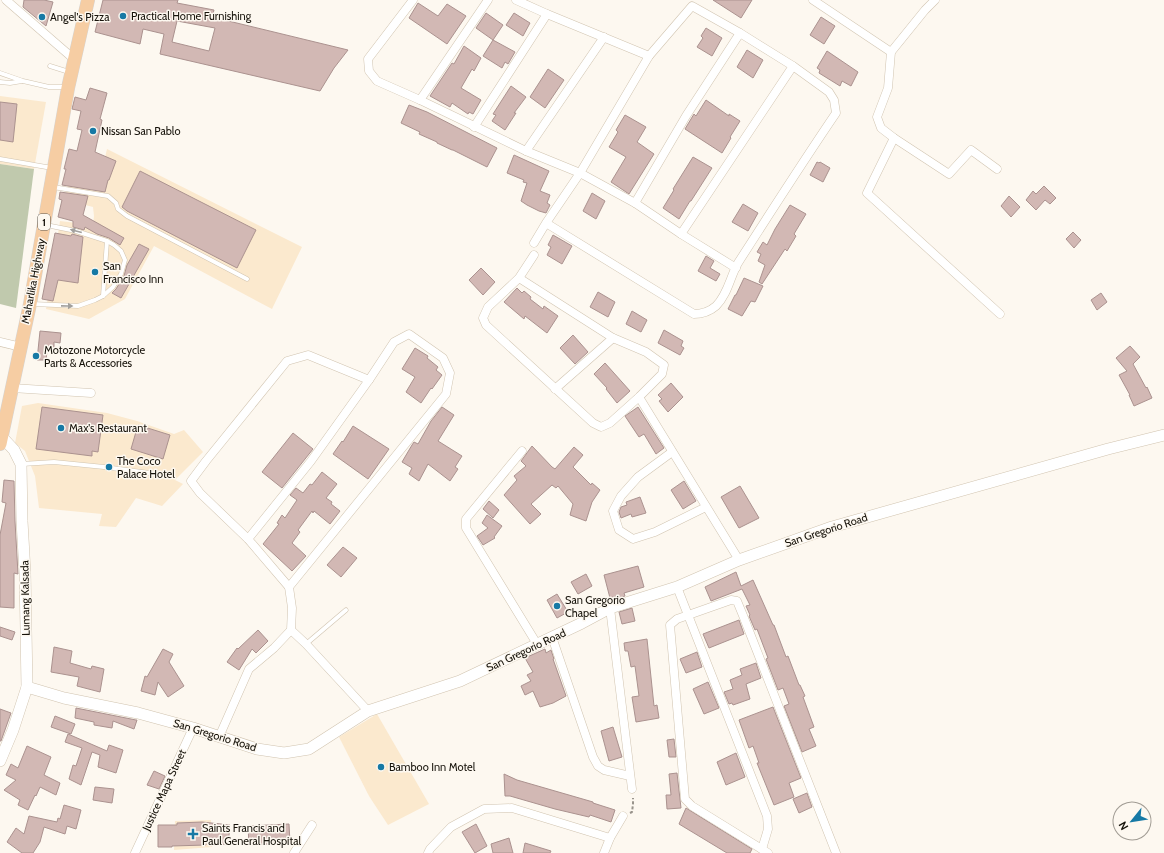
<svg xmlns="http://www.w3.org/2000/svg" width="1164" height="853" viewBox="0 0 1164 853" font-family="Cabin,sans-serif">
<rect width="100%" height="100%" fill="#fdf8f0"/>
<g fill="#fbe9ce">
<path d="M0,96L46,102L34,169L0,164Z"/>
<path d="M107,149L302,247L272,309L154,246L125,299L89,319L46,309L60,221L93,225L94,216L93,207L65,200L70,171L100,177Z"/>
<path d="M38,403L107,413L137,421L174,434L184,430L203,452L175,480L183,484L162,506L136,498L116,527L99,526L102,514L39,508L35,476L25,451L15,443L22,406Z"/>
<path d="M377,714L429,804L388,825L369,796L339,737Z"/>
<path d="M211,820L212,847L174,850L175,821Z"/>
</g>
<path fill="#c0c9ad" d="M0,164L34,169L16,308L0,304Z"/>
<g fill="#d2b8b4" stroke="#ab928f" fill-rule="evenodd">
<path d="M24,0H44L53,2L46,26L23,7Z"/>
<path d="M103,0H178L177,3L214,10L212,17L348,50L334,68L320,91L160,54L164,34L143,29L140,44L95,32ZM177,21L215,28L209,51L172,42Z"/>
<path d="M713,0H752L741,18Z"/>
<path d="M418,3L438,16L447,4L466,16L447,44L409,18Z"/>
<path d="M486,13L503,25L493,40L476,28Z"/>
<path d="M514,13L530,23L523,36L506,25Z"/>
<path d="M821,17L835,26L824,44L810,35Z"/>
<path d="M706,28L722,38L712,56L697,47L703,38L701,36Z"/>
<path d="M493,40L515,52L508,64L505,62L502,68L483,56Z"/>
<path d="M464,46L481,58L474,71L472,69L461,88L481,100L473,114L469,112L468,114L452,103L450,107L430,96L452,63L454,64Z"/>
<path d="M747,50L763,60L753,78L737,67Z"/>
<path d="M827,51L858,72L851,86L842,81L840,86L819,73L820,70L817,68Z"/>
<path d="M548,69L564,80L545,108L530,97Z"/>
<path d="M511,86L526,97L514,113H516L505,130L492,121L496,115L493,114Z"/>
<path d="M90,88L107,93L100,119L102,120L95,152L116,161L109,180H108L105,192L62,185L66,169H64L69,149L77,151L82,130L77,129L81,111L72,109L75,97L86,100Z"/>
<path d="M706,100L729,116V114L740,121L730,137L731,138L722,153L685,129L694,114L696,116Z"/>
<path d="M0,102L17,104L13,142L0,140Z"/>
<path d="M409,105L427,112L497,148L487,167L453,150H452L437,143V142L419,134L420,132L401,123Z"/>
<path d="M625,115L646,127L637,142L654,154L629,194L611,182L626,157L609,147L618,132L616,130Z"/>
<path d="M514,155L549,171L540,191L550,195L547,203L550,205L546,213L539,211L527,205L521,201L527,183L523,182L524,180L507,173Z"/>
<path d="M693,157L712,168L691,201H690L679,219L663,208L674,190L673,189Z"/>
<path d="M817,162L819,163L820,162L830,168L823,182L810,175Z"/>
<path d="M140,171L256,230L237,268L127,211L122,207Z"/>
<path d="M1044,186L1056,198L1050,204L1045,200L1036,210L1026,200L1033,191L1036,194Z"/>
<path d="M60,192L88,196L83,215L124,238L120,245L109,238L97,234L85,227L84,230L73,227V221L58,217L62,200L59,199Z"/>
<path d="M592,193L605,201L596,219L583,211Z"/>
<path d="M1009,196L1020,207L1011,217L1001,206Z"/>
<path d="M743,204L758,213L748,231L732,222Z"/>
<path d="M790,205L806,214L794,234L796,236L787,251L785,249L762,284L759,282L765,265L758,261L761,254L757,252L763,242L767,245L775,229Z"/>
<path d="M1073,232L1081,240L1074,248L1066,239Z"/>
<path d="M55,233L71,236L72,234L83,237L78,283L58,280L53,301L42,299Z"/>
<path d="M553,235L572,246L562,264L547,255L551,247L548,245Z"/>
<path d="M139,244L149,249L121,298L112,293L116,289L124,276L127,265Z"/>
<path d="M706,256L714,261L710,268L720,274L716,281L698,271Z"/>
<path d="M481,268L495,282L483,295L469,280Z"/>
<path d="M744,278L763,286L755,302L751,301L742,316L728,309L735,295H736Z"/>
<path d="M517,288L522,293L524,291L531,297L530,299L543,309L544,306L558,316L547,333L525,316L524,319L504,302Z"/>
<path d="M598,292L615,302L608,317L590,307Z"/>
<path d="M1101,293L1107,302L1097,310L1091,300Z"/>
<path d="M632,311L647,320L641,332L626,324Z"/>
<path d="M664,330L683,341L681,346L684,348L680,355L658,343Z"/>
<path d="M40,331L61,333L60,343L54,342V352L47,351L46,360H37Z"/>
<path d="M573,335L588,352L575,364L560,348Z"/>
<path d="M1130,346L1140,357L1133,364L1146,388L1147,387L1152,398L1134,406L1129,395H1130L1119,375L1127,371L1116,358Z"/>
<path d="M415,348L428,356L427,358L438,367L436,370L442,375L432,389L431,388L421,403L406,392L415,377L402,369Z"/>
<path d="M605,363L630,391L617,403L606,389L607,388L594,374Z"/>
<path d="M671,383L683,397L668,412L659,401L662,399L658,395Z"/>
<path d="M42,407L103,415L98,452L92,451V456L36,449Z"/>
<path d="M442,407L454,415L438,441L462,456L455,467L458,469L450,481L428,464L419,481L409,474L412,468L402,462L412,445L414,442L418,444L431,421Z"/>
<path d="M638,407L664,448L656,454L644,434L639,437L625,416Z"/>
<path d="M138,425L170,435L163,459L131,449Z"/>
<path d="M353,426L389,449L368,479L333,454L342,441L343,442Z"/>
<path d="M293,433L313,449L282,488L262,472Z"/>
<path d="M532,446L552,467L555,469L574,447L583,455L573,467L591,485L592,483L600,490L592,502L586,521L570,515L573,504L558,486L556,488L552,485L531,504L541,514L530,524L504,495L517,480L514,476L526,466L521,461Z"/>
<path d="M322,472L337,484L326,498L332,502L331,504L340,511L330,524L314,511L313,513L312,511L298,530L300,532L292,543L306,556L292,571L263,544L279,524L277,523L282,515L285,518L297,500L290,495L296,488L303,493L310,484L312,485Z"/>
<path d="M4,480L14,481L15,521L18,574L14,573V608L0,607V535L6,503L2,502Z"/>
<path d="M684,481L696,501L683,509L671,490Z"/>
<path d="M740,486L759,518L739,528L721,497Z"/>
<path d="M640,497L646,513L632,517L631,514L621,518L619,512L621,507L627,505L626,502Z"/>
<path d="M489,501L499,510L493,518L483,509Z"/>
<path d="M487,515L502,526L494,537L495,538L483,545L477,536L488,528L482,523Z"/>
<path d="M343,547L357,558L341,577L327,565Z"/>
<path d="M638,566L644,587L624,593L625,596L616,599V596L610,598L604,575Z"/>
<path d="M736,572L741,586L753,580L773,625H774L786,657L788,656L799,685H800L805,696L803,697L814,727L809,729L816,746L802,752L784,706L789,704L783,688L778,690L766,659L768,658L757,629L755,630L749,616L750,615L746,606L750,605L742,589L711,601L705,587Z"/>
<path d="M586,574L592,586L578,594L571,582Z"/>
<path d="M557,594L568,612L557,618L547,600Z"/>
<path d="M632,608L635,621L622,624L619,612Z"/>
<path d="M739,620L744,634L709,648L703,634Z"/>
<path d="M0,627L15,632L12,640L0,636Z"/>
<path d="M258,630L268,641L256,653L252,649L239,670L227,662L237,648L238,649Z"/>
<path d="M647,639L654,706L657,705L659,718L636,722L632,697L639,696L635,666L631,667L628,651H625L624,643Z"/>
<path d="M54,647L72,651L70,663L91,669L92,666L104,669L100,692L77,686L79,677L51,672Z"/>
<path d="M163,649L173,654L169,662L184,686L168,697L158,682L155,695L141,691L145,676L147,677Z"/>
<path d="M545,649L546,653L551,650L554,659H553L566,696L553,703L540,707L533,691L525,695L521,686L531,681L527,675L533,672L525,658Z"/>
<path d="M697,652L702,667L686,673L680,659Z"/>
<path d="M756,663L761,678L746,684L750,699L733,705L732,703L729,704L724,692L733,689L730,680L742,675L740,669Z"/>
<path d="M708,682L719,708L704,714L693,689Z"/>
<path d="M773,707L801,778L789,783L794,797L774,805L757,763H759L753,746L749,748L739,720Z"/>
<path d="M76,708L136,720H137L134,729L113,721L112,728L94,725V722L75,718Z"/>
<path d="M0,709L11,713L1,741H0Z"/>
<path d="M55,716L75,724L71,734L51,727Z"/>
<path d="M613,727L622,757L609,761L601,731Z"/>
<path d="M68,734L107,751L109,745L123,750L116,773L98,767L100,755L92,752L81,785L69,779L73,765L76,766L82,748L65,742Z"/>
<path d="M674,739L676,757H669L667,740Z"/>
<path d="M27,746L51,757L44,775L60,783L56,795L40,787L36,796L35,795L28,810L18,805L20,800L4,790L16,780L6,775L11,764L18,768Z"/>
<path d="M736,753L745,777L726,785L717,762Z"/>
<path d="M154,771L165,776L159,789L147,785Z"/>
<path d="M677,773L681,808L667,809L666,795H671L669,774Z"/>
<path d="M504,774L517,780L593,802V803L615,810L611,822L590,815L589,817L555,809L510,796H505Z"/>
<path d="M95,787L114,789L112,803L93,800Z"/>
<path d="M807,793L812,807L799,813L793,799Z"/>
<path d="M64,805L81,810L76,829L67,826L65,834L44,827L40,842L33,853H22L7,842L16,828L24,834L29,816L57,822L58,818L60,819Z"/>
<path d="M686,808L752,849L750,853H727L679,824Z"/>
<path d="M202,822L230,825L228,845L206,842V845L172,846V847H158V825H177V823Z"/>
<path d="M289,824L290,843L249,845L248,826Z"/>
<path d="M476,824L487,846L475,853L462,832Z"/>
<path d="M509,838L513,853H493L491,844Z"/>
<path d="M525,843L551,851L550,853H523Z"/>
</g>
<g fill="none" stroke-linecap="round" stroke-linejoin="round">
<g stroke="#d1c4b0" stroke-width="5">
<g id="service">
<path d="M50,66L69,72"/>
<path d="M0,73L23,81L49,87H66"/>
<path d="M0,82L10,83L22,81"/>
<path d="M0,159L52,168"/>
<path d="M53,187L108,196L116,203L118,209L127,216L247,279"/>
<path d="M103,296L107,241"/>
<path d="M33,304L78,306L95,300L103,296L113,287L121,274L125,260L121,251L114,245L107,241L76,231L46,225"/>
<path d="M22,464L54,462L104,467L157,474"/>
<path d="M306,644L346,610"/>
</g>
</g>
<g stroke="#d1c4b0" stroke-width="9">
<g id="minor">
<path d="M6,0L75,60"/>
<path d="M413,0L368,59L369,71L377,81L420,100L526,151L580,173L635,203L681,234L736,268"/>
<path d="M516,0L547,14L649,56"/>
<path d="M813,0L891,52"/>
<path d="M935,0L925,10L891,52L888,88L877,117L881,128L894,138L949,174L971,150L997,169"/>
<path d="M420,100L488,0"/>
<path d="M474,127L547,14"/>
<path d="M894,138L867,193L1000,314"/>
<path d="M526,151L604,37"/>
<path d="M635,203L686,116L740,33"/>
<path d="M681,234L793,66"/>
<path d="M534,243L546,223L580,173L649,56L692,6L740,33L793,66L829,92L834,100L836,113C802,163 770,213 738,263C730,277 728,294 716,306C709,312 703,314 694,314L546,223"/>
<path d="M519,278L613,338L646,352L664,365L662,374L639,397L610,423L601,427L593,423L486,325L483,318L488,307L519,278L534,255"/>
<path d="M0,342L21,347"/>
<path d="M12,388L91,393"/>
<path d="M555,389L613,338"/>
<path d="M639,397L739,560"/>
<path d="M522,451L466,519V528L537,644"/>
<path d="M672,452L638,477L621,496L613,511L619,530L633,539L655,532L706,507"/>
<path d="M248,539L311,461L369,380L394,342L409,334L443,358L450,373L446,394L289,587"/>
<path d="M677,587L767,816L768,829L762,849"/>
<path d="M610,608L632,789"/>
<path d="M291,630L306,644L368,711"/>
<path d="M552,637L593,757L598,766L604,770L630,776"/>
<path d="M219,737L249,669L274,648L291,630L292,608L289,587L248,539L200,493L191,481L206,461L287,361L308,355L369,380"/>
<path d="M135,853L193,728"/>
<path d="M294,853L312,825"/>
<path d="M428,853L430,849L451,827L484,809L512,808L610,838"/>
<path d="M604,853L610,838L623,816"/>
<path d="M768,853L692,806L685,799L670,625L677,619L731,600L737,601L744,618L836,853"/>
</g>
</g>
<g stroke="#d1c4b0" stroke-width="12">
<g id="tertiary">
<path d="M27,687L64,698L138,713L193,728L257,749L284,753L309,749L368,711L460,681L582,623L610,608L677,587L739,560L832,527L1108,449L1164,435"/>
<path d="M0,761L13,730L27,687L25,573L22,521L21,464L14,450L2,437"/>
</g>
</g>
<g stroke="#d5d4d3" stroke-width="14">
<path id="primary" d="M0,444L30,304L68,88L88,0"/>
</g>
<path stroke="#99948c" stroke-width="2" stroke-dasharray="3 2" stroke-linecap="butt" d="M630,813L632,812L633,804V798"/>
<use href="#service" stroke="#fff" stroke-width="4"/>
<use href="#minor" stroke="#fff" stroke-width="8"/>
<use href="#tertiary" stroke="#fff" stroke-width="11"/>
<use href="#primary" stroke="#f6cda3" stroke-width="13"/>
</g>
<defs><path id="oneway-solid" d="M-6-.8H1V-3.2L6.5 0L1 3.2V.8H-6Z"/></defs>
<g fill="#a2a09d">
<use href="#oneway-solid" transform="translate(76 231) rotate(-165)"/>
<use href="#oneway-solid" transform="translate(67 306) rotate(1)"/>
</g>
<g fill="#1679a5" stroke="#fdf8f0" stroke-width="1.5">
<circle cx="123" cy="16" r="4"/>
<circle cx="42" cy="17" r="4"/>
<circle cx="93" cy="131" r="4"/>
<circle cx="95" cy="272" r="4"/>
<circle cx="36" cy="356" r="4"/>
<circle cx="61" cy="428" r="4"/>
<circle cx="109" cy="467" r="4"/>
<circle cx="557" cy="606" r="4"/>
<circle cx="381" cy="767" r="4"/>
<path d="M191 828h4v4h4v4h-4v4h-4v-4h-4v-4h4z"/>
</g>
<g text-anchor="middle" dominant-baseline="central" stroke-width="3" stroke-linejoin="round" paint-order="stroke">
<rect fill="#fdf8f0" stroke="#5b574f" stroke-width="1" x="38" y="214" width="12" height="16" rx="3"/>
<g font-size="10" font-weight="bold" fill="#16120a">
<text x="44" y="222">1</text>
</g>
<g font-size="11" fill="#16120a" stroke="#fdf8f0" text-anchor="start">
<text x="131" y="16">Practical Home Furnishing</text>
<text x="50" y="17">Angel's Pizza</text>
<text x="101" y="131">Nissan San Pablo</text>
<text x="103" y="266">San<tspan x="103" dy="13">Francisco Inn</tspan></text>
<text x="44" y="350">Motozone Motorcycle<tspan x="44" dy="13">Parts &amp; Accessories</tspan></text>
<text x="69" y="428">Max's Restaurant</text>
<text x="117" y="461">The Coco<tspan x="117" dy="13">Palace Hotel</tspan></text>
<text x="565" y="600">San Gregorio<tspan x="565" dy="13">Chapel</tspan></text>
<text x="389" y="767">Bamboo Inn Motel</text>
<text x="202" y="828">Saints Francis and<tspan x="202" dy="13">Paul General Hospital</tspan></text>
</g>
<g font-size="11" fill="#16120a" stroke="#fdf8f0">
<text transform="translate(33 281) rotate(-79)">Maharlika Highway</text>
<text transform="translate(826 530) rotate(-18)">San Gregorio Road</text>
<text transform="translate(25 598) rotate(-91)">Lumang Kalsada</text>
<text transform="translate(526 650) rotate(-25)">San Gregorio Road</text>
<text transform="translate(215 735) rotate(17)">San Gregorio Road</text>
<text transform="translate(164 790) rotate(-65)">Justice Mapa Street</text>
</g>
</g>
<g transform="translate(1132 821) rotate(240)"><circle r="19" fill="#fdf8f0" stroke="#a19c94"/>
<path d="M0-3L7 15L0 10L-7 15Z" fill="#1679a5"/>
<text y="-6" font-size="11" font-weight="bold" text-anchor="middle" fill="#16120a">N</text>
</g>
</svg>
